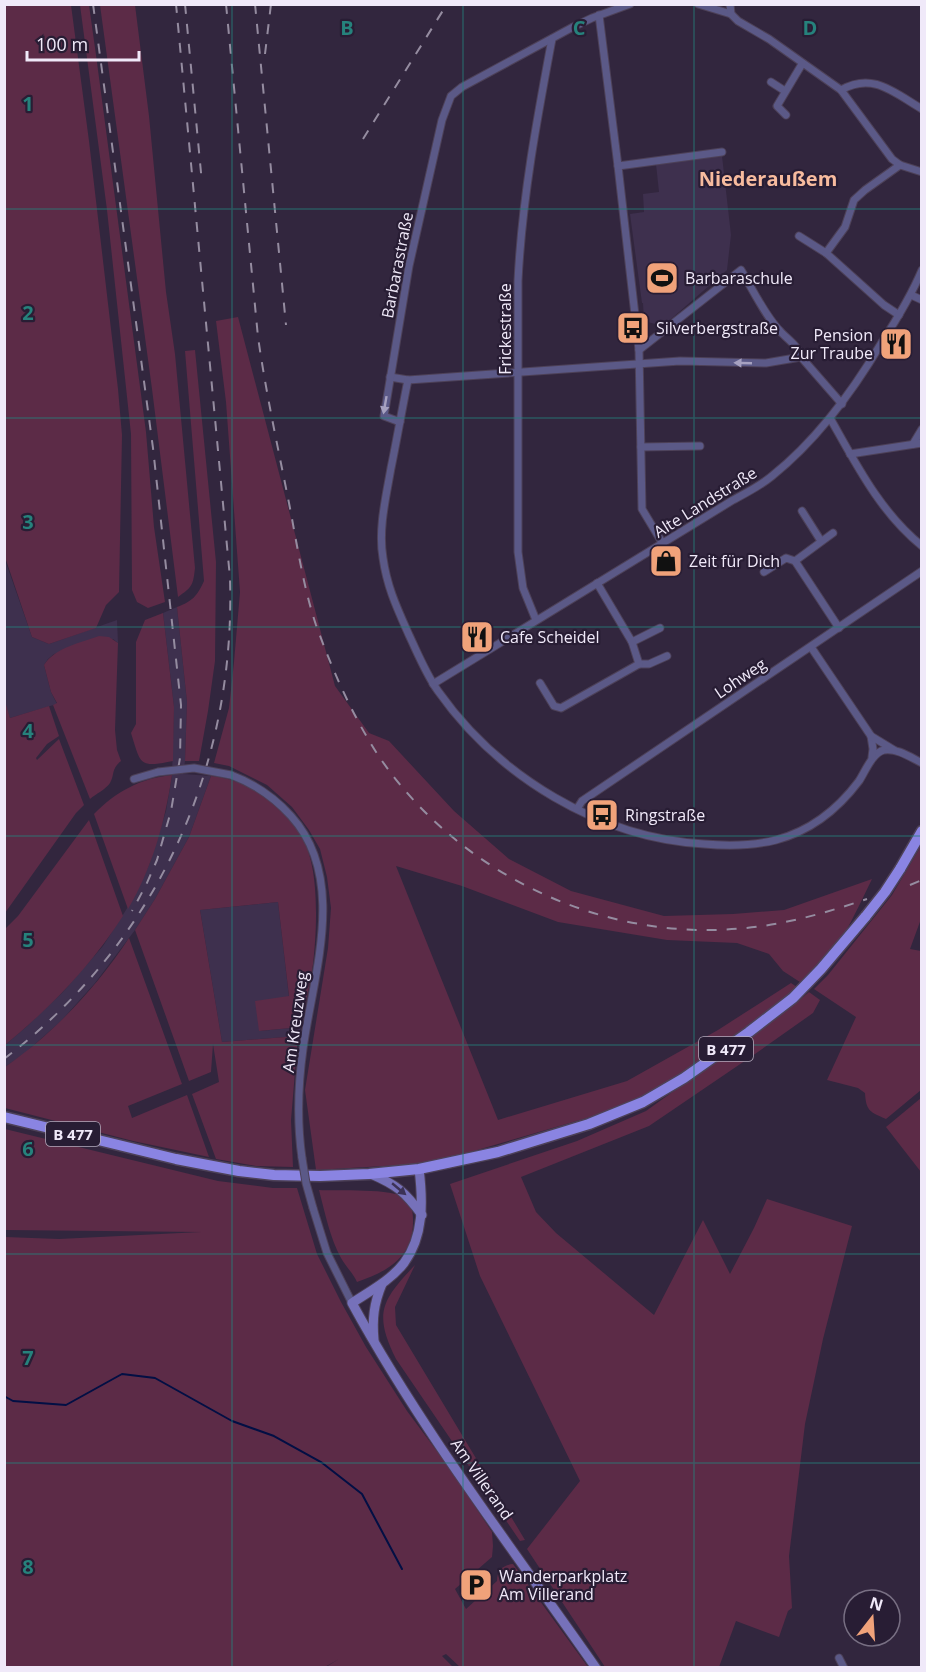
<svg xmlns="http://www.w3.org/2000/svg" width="926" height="1672" viewBox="0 0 926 1672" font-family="'Open Sans',sans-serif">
<rect width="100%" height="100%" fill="#32263e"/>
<g fill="#3e304e">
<path d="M722,156L731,235L727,270L663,326L644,321L643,303H642L630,214L644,212L643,194L659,192L656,164Z"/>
<path d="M4,557L32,637L49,644L117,620L118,643L113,639L54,654L48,659L44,665L51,692L57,704L10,718L4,701Z"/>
<path d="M177,607L187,702L185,761L183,774L211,776L189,837L155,899L135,930L95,983L61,1021L25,1053L5,1067V1045L25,1028L62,993L103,946L133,899L149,865L166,811L172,775L174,707L163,613Z"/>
<path d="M278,902L289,997L260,1031L301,1027L298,1036L222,1042L200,910Z"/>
</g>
<g fill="#5c2b47">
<path d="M4,5H71L89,141L118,389L122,435L119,592L106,605L96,628L49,644L32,637L5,557Z"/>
<path d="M80,5H89L96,55L146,432L154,527L165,602L148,608L137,602L132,590L131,434L107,210Z"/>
<path d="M100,5H135L149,116L166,292L175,354L195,568C193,586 192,587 178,597L152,389Z"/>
<path d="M238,317L335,686L369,733L389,741L454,811L509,859L571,891L664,916L733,914L784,910L872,879C854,916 836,957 806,986L783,971L769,954L737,943L667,940L558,922L462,886L396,866L498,1120L627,1081L718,1030L791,983L803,991L642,1102L450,1158L418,1164L316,1170L305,1090L328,948L331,908L327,877L320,849L309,830L292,807L267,785L229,766L214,763L229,708L234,662L240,592L226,402L216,321Z"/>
<path d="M195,350L216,562L215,661L208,711L199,761H185L187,702L177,607C193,601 197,596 204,581L185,351Z"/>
<path d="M163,613L174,707L173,761C139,768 141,765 131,733L136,724V642L145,620Z"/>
<path d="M99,636L109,637L118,643L115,730L117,750L121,761C111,769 115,774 110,783C106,789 96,794 90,799L53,705L57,703L51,692L44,665C56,647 80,643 99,636Z"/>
<path d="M5,701L10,718L49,706L59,736L47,744L36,758L37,760L59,739L84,805L76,813L5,913Z"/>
<path d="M172,775C165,822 152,868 128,909L94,814C115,792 141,778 172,775Z"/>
<path d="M211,776C233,778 251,787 269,800C281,810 294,824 302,838C320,867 317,930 313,964C310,985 305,1006 301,1027L259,1031L255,1001L289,996L278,902L200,910L222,1042L298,1036L291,1120L293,1167L256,1166L216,1159L192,1094L219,1082L213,1044L211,1072L189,1081L135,930L155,899L189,837Z"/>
<path d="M89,820L123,916C91,966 50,1008 5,1045V929L18,916Z"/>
<path d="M921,846V919L910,949L921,951V1090L886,1119C870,1112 866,1111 865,1093L858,1088L827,1080L856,1017L814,989L828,975L892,895Z"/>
<path d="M129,938L182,1084L128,1106L132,1118L187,1095L209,1157L133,1141L5,1108V1067C54,1033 96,988 129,938Z"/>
<path d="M809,992L820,1000L813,1013L755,1054L649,1126L521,1177L536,1212L556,1233L654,1315L703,1220L730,1274L754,1228L767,1199L852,1226L823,1339L805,1424L789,1556L792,1608L788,1611L779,1637L736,1621L719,1667H605L527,1549L580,1481L480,1276L450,1184L577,1141L646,1111L796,1003Z"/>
<path d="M921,1098V1172L886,1127Z"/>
<path d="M5,1129L218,1181L273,1188H297L317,1254L341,1302L366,1347L407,1411L448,1466L492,1532L493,1546L492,1557L455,1589L466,1609L497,1581C497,1570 503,1565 513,1564L588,1667H460L446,1654L442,1656L453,1667H326L339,1659L323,1668L5,1667V1237L59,1239L201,1232L5,1230Z"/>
<path d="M319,1190C336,1191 394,1188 405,1198C411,1203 413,1211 413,1219C414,1256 389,1271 357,1282C353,1273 346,1267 341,1258C330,1238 325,1213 319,1190Z"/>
<path d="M415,1265L395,1307L396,1325L525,1540L520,1541L396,1359C373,1313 382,1300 415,1265Z"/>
</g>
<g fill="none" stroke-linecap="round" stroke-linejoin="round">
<path stroke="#020f44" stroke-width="2" d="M4,1396L13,1401L66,1405L122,1374L155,1378L232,1421L274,1436L321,1462L362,1494L402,1569"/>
<g stroke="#4d4158" stroke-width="9">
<g id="minor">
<path d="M698,4L731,14"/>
<path d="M730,4L731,14L738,21L769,39L841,90L892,159L900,165L922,172"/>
<path d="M599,15L618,166L639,350L642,509L663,544"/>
<path d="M771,82L785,91"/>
<path d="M841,90C873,72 893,92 922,109"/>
<path d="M786,115L777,106L802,64"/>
<path d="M618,166L722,152"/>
<path d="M799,236L826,253L884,305L899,315"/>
<path d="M826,253L845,227L854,200L865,190L900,165"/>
<path d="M911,295L922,300"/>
<path d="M639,350L741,270C752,288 765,316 780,331C787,339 798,345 801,357L842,404"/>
<path d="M390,377L408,380L680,361L766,363L801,357"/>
<path d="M408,380C402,409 397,439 391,468C386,497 378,529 383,558C387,587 397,608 409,635C418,654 426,674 438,691C498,776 599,838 704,844C727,846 752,846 776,840C810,831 838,809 859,781C865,772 872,753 884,750C897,748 910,757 922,763"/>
<path d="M830,418C856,464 880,512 922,546"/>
<path d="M400,422L384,416L409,266L442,120L451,96L462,87L573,27L592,18L630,4"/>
<path d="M913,444L922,429"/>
<path d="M641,447L700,446"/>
<path d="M850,454L922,443"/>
<path d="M802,511L821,541"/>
<path d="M795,561L833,533"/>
<path d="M764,572L786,558L795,561L839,628"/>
<path d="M536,620L523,588L518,552V281C522,199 537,119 552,39"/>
<path d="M632,642L660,628"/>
<path d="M811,647L871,736L873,749L872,757"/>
<path d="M639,664H649L667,656"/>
<path d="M540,683L554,706L561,708L639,664L632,642L597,583"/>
<path d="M433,684L733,500C746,493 760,486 772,476C817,440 853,391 882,342C897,319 911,296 922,270"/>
<path d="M871,736L894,750"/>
<path d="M231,775C255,784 274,797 291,816C348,879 313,975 303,1049C298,1085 297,1123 302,1158"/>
<path d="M134,779L158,772"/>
<path d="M577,809L582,801L922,571"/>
<path d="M313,1208L327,1253L352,1303"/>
<path d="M839,1658L844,1668"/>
</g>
</g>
<g stroke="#4d4158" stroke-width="11">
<g id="secondary">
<path d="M419,1169C423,1201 424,1236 404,1263C391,1280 370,1291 352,1303C422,1431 512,1548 596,1668"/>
<path d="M371,1174C397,1185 405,1192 422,1215"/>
<path d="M374,1340C372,1319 374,1303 382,1284"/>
</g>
</g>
<g stroke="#4d4158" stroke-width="13">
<g id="primary">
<path d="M900,869L922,831"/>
<path d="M4,1117L176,1159L239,1171L274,1175L320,1176L369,1174L419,1169L498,1152L589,1124L643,1102L684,1078L749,1032L793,998L821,969L866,916"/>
</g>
</g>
<use href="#minor" stroke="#5b5987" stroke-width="7"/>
<use href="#secondary" stroke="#7671ba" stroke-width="9"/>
<use href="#primary" stroke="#8a84e2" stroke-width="10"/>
<g stroke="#958ca0" stroke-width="2" stroke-dasharray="10 10" stroke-linecap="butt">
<path d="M93,4L153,448L181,705L180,758L171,811L157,860L146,885L132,911"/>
<path d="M185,4L202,183"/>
<path d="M226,4L258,337C266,393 278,448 289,503C297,544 303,586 316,625C332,669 352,715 378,755C458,874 603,943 746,928C788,924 828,912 867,899"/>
<path d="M255,4L286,325"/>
<path d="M265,54L271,4"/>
<path d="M363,139L447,4"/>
<path d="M910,885L922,880"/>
<path d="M4,1059C156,943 236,768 230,578L176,4"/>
</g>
<g stroke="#4d4158" stroke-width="9" stroke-linecap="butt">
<g id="minor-bridge">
<path d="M158,772L194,768L231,775"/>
<path d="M302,1158L306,1183L313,1208"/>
</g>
</g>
<g stroke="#4d4158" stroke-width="13" stroke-linecap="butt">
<path id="primary-bridge" d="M866,916L885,892L900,869"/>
</g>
<use href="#minor-bridge" stroke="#5b5987" stroke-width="7"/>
<use href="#primary-bridge" stroke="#8a84e2" stroke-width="10"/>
</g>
<defs><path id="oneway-solid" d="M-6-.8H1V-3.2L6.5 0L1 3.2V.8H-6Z" transform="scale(1.5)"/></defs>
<g fill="#a6a1c0">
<use href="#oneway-solid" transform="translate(743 363) rotate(-178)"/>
<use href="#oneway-solid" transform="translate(385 405) rotate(100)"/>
</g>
<use fill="#3c3256" href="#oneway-solid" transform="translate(399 1189) rotate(40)"/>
<path fill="none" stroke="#26827c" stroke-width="1.5" stroke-opacity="0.55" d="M232,4V1668M463,4V1668M694,4V1668M4,209H922M4,418H922M4,627H922M4,836H922M4,1045H922M4,1254H922M4,1463H922"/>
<defs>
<g id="stadium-square" transform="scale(1.725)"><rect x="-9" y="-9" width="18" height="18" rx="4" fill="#f0a27a" stroke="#281d34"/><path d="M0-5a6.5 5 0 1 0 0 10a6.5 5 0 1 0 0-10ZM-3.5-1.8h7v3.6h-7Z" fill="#111"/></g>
<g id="bus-square" transform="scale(1.725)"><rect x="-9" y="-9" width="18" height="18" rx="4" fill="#f0a27a" stroke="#281d34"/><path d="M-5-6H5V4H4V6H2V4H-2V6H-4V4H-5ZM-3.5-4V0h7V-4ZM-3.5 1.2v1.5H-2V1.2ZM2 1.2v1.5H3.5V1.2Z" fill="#111"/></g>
<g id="restaurant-square" transform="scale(1.725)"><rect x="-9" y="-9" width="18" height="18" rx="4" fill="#f0a27a" stroke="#281d34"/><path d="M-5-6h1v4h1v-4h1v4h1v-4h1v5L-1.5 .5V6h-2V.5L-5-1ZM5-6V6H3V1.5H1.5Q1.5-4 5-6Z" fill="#111"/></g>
<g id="shop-square" transform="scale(1.725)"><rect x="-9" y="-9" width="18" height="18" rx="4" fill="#f0a27a" stroke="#281d34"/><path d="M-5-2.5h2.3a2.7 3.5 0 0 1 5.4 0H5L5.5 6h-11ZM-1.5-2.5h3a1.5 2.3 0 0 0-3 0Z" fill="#111"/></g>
<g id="parking-square" transform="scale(1.725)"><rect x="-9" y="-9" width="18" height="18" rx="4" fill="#f0a27a" stroke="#281d34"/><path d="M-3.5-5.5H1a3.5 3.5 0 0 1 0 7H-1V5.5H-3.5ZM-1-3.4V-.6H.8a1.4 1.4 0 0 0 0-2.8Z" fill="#111"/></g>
</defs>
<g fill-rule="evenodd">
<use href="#stadium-square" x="662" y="278"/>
<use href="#bus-square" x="633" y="328"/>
<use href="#restaurant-square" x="896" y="344"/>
<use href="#shop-square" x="666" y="561"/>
<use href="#restaurant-square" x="477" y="637"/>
<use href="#bus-square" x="602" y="815"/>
<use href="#parking-square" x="476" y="1585"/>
</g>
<g text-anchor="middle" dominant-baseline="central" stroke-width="4.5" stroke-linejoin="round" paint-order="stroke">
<g fill="#281d34" stroke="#b4acbe" stroke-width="1.5">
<rect x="699" y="1037" width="54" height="24" rx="4.5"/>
<rect x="46" y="1122" width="54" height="24" rx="4.5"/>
</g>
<g font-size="15" font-weight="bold" fill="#f0e9f9">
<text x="726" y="1049">B 477</text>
<text x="73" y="1134">B 477</text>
</g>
<g font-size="16" fill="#f0e9f9" stroke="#281d34">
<text transform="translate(397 265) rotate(-79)">Barbarastraße</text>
<text transform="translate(505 329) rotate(-90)">Frickestraße</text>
<text transform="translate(705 502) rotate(-32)">Alte Landstraße</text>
<text transform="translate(740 678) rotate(-34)">Lohweg</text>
<text transform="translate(295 1022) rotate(-82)">Am Kreuzweg</text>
<text transform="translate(482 1479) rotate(55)">Am Villerand</text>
</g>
<g font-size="16" fill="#f0e9f9" stroke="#281d34" text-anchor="start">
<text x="685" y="278">Barbaraschule</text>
<text x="656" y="328">Silverbergstraße</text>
<text x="873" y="335" text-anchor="end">Pension<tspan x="873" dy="18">Zur Traube</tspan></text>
<text x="689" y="561">Zeit für Dich</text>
<text x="500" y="637">Cafe Scheidel</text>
<text x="625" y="815">Ringstraße</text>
<text x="499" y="1576">Wanderparkplatz<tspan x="499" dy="18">Am Villerand</tspan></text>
</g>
<g font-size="20" font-weight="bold" fill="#f7bb9e" stroke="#281d34">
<text x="768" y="178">Niederaußem</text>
</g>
</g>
<g font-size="20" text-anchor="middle" font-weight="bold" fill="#26827c" stroke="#281d34" stroke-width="4.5" stroke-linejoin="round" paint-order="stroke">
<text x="347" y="35">B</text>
<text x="579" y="35">C</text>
<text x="810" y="35">D</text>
<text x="28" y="111">1</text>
<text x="28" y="320">2</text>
<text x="28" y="529">3</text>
<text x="28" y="738">4</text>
<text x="28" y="947">5</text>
<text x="28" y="1156">6</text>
<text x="28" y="1365">7</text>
<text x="28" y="1574">8</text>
</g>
<rect width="926" height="1672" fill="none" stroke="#f0e9f9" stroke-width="12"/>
<g transform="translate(872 1618) rotate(17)"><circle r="28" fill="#281d34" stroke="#786f83" stroke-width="1.5"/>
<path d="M0-4.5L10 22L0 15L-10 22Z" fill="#f0a27a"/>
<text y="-9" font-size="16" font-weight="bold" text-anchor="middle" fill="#f0e9f9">N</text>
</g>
<path d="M27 51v9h112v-9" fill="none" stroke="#f0e9f9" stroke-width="3"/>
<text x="36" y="51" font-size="18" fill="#f0e9f9" stroke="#281d34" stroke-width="4.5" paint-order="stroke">100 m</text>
</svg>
